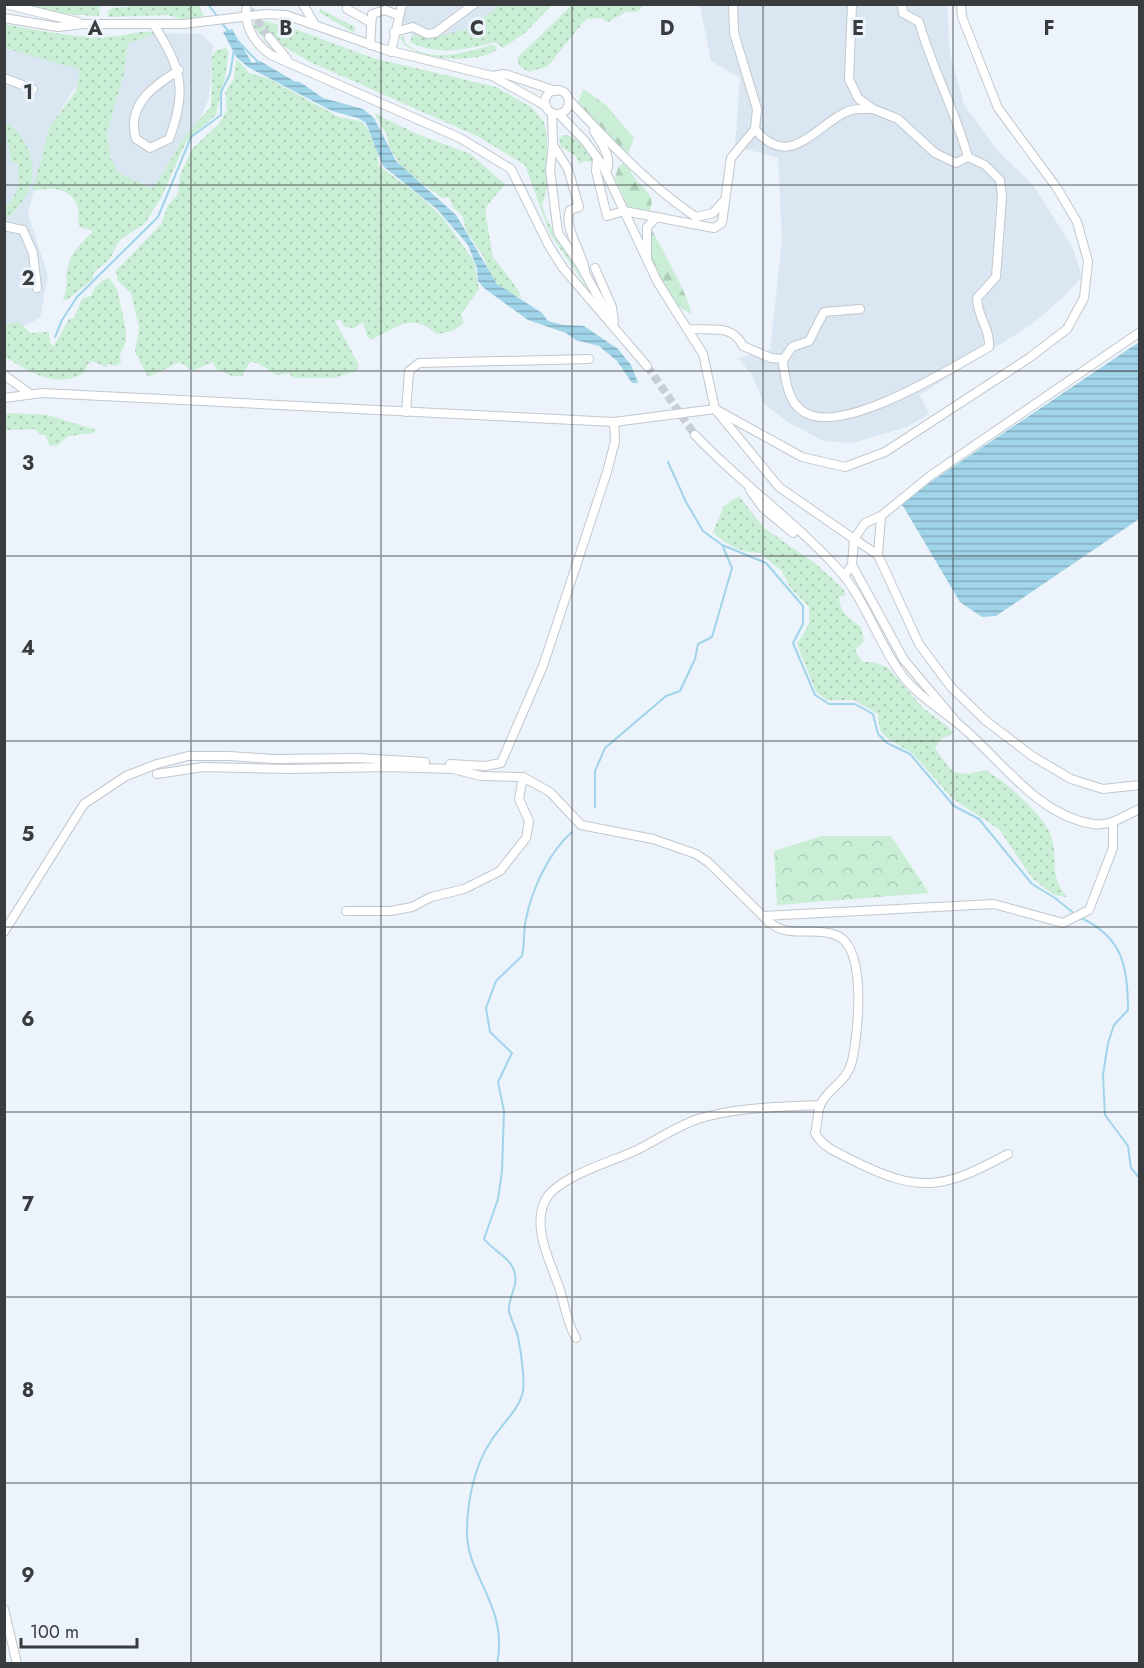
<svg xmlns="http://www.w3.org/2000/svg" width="1144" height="1668" viewBox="0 0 1144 1668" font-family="Jost,sans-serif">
<defs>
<pattern id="grass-dots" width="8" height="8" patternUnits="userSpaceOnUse" patternTransform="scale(1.5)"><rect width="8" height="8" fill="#caeed5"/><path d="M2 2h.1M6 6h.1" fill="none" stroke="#aecdb8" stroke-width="1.8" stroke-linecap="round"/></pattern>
<pattern id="forest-firs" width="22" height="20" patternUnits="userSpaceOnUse" patternTransform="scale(1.5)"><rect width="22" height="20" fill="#caeed5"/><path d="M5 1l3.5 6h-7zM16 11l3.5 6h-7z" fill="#aecdb8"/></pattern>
<pattern id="park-crowns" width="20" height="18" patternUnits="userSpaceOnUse" patternTransform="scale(1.5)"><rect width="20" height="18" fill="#caeed5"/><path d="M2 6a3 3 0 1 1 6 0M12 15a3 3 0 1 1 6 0" fill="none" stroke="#aecdb8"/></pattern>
<pattern id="water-rules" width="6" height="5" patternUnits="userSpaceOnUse" patternTransform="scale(1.5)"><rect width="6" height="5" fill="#a0d4e9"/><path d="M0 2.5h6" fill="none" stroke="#83adbe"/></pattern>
</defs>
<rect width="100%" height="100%" fill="#ecf3fb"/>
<g fill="#dae7f3">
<path d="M406,5H503L472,30L417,42L401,21Z"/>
<path d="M700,5H947L950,53L964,104L996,149L1033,185L1073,248L1082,277L1063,297L1031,325L920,395L929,414L907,427L853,443L823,441L788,422L764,404L752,375L738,358L770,350L782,240L778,158L735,146L740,78L711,61Z"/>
<path d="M157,33L201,34L213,45L209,98L199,120L186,134L154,187L151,188L119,173L111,159L107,133L124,74L128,44Z"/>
<path d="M5,45L82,66L81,78L49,129L28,214L48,276L40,318L10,332L5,331Z"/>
</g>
<g fill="url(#grass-dots)">
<path d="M154,4H198L204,16L183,20L168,15L108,17V12L112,8Z"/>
<path d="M23,5H100L99,16L62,14Z"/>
<path d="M500,5H552L525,33L503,48L494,42C465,50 438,56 410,42L412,35L432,38L467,29Z"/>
<path d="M572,5H644L637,12H626L608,22L600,18L586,19L548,66L529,72L520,67L517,58Z"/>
<path d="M320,9L355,27L354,33L319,12Z"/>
<path d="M265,21L292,28L373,58L496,87L531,107L544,122L547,136V188L542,206L547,220L585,283L587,282L589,290L550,234L525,165L477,136L308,61L279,43L272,34L267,38L275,49H272L253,26L256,22Z"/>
<path d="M4,24C39,30 80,40 116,36C130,35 142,29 157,33L128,44L124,74L107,133L111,159L119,173L151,188L154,187L186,134L211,107L212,57L215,51L225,48L228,51C228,73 220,93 216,115L192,135L185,144L161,198L145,223L120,240L109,260L93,273V279L67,300H62C69,289 65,284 67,272C69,254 81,243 93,231L80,227C77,220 80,215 78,208C74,189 50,186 35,191L33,188L50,126L76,91L80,70L5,48Z"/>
<path d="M404,36L405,43C430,64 464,53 492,45L498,48C483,65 408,62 400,37Z"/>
<path d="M236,60L241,63L249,73L269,79L339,117L360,121L366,126L377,148L379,166L419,195L443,218L474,261L479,289L461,314L464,323L452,331L437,334C411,312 398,327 371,340L367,336L363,322L354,328L345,327L341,320L335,321L359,365L356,371L334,378H294L289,373L276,375L258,363L250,362L242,376H232L216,369L213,362L192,371L180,362L148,377L135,352L139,327L131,293L118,281L116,271L161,224L168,205L178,194L180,175L192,149L219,124L227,110L225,93L234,78Z"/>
<path d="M374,113L415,133L470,154L505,184L486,207V217L493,257L516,287L522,298L505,291L492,278L483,256L466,231L463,217L453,207L449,197L442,198L403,169L389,147L387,135Z"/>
<path d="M5,122C32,139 43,176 21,203C16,209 14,215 5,218L6,205C19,195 20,180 18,164L11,161C11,148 4,138 5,122Z"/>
<path d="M563,135C576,134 591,151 593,162L585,161L579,164L576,156L561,147L559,139Z"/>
<path d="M108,277L117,289L126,330V342L120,354L121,362L117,366L108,364L106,367L92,361L87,365L85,372C56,391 30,371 5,357V325L18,321L30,333L49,332L50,343L54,346L69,319L74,318L82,299L92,295L95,287Z"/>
<path d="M9,413L48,415L96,430L94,433L68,436L58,445L50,446L45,435H40L35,429L5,430V414Z"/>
<path d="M739,496L764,528L816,564L844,590L845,596L839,597C840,614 849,617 861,627L864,641L855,650L862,662H873L887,667L923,708L947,726L953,733L940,740L935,749L953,772L968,774L985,770C1003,779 1045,816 1051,836C1059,861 1048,874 1067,897L1054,895L1032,878L999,829L953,799L912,753L887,738L880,730L878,714L854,700H827L816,692L797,644L809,624V607L790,587L782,571L759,553C741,553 726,545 713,532L724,506Z"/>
</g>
<g fill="url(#forest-firs)">
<path d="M583,89L606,105L634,138L628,154L597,127L578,102Z"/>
<path d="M625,162C630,167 629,169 632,174C639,188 657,192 650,211L643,213L629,209L615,177L619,166Z"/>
<path d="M651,229C658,241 693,304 691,314L676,305L650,263Z"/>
</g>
<path fill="url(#park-crowns)" d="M822,836H891L929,893L777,905L774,851Z"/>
<g fill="url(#water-rules)">
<path d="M232,29L252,63L260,61L294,81L300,82L323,98L363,109L374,118L396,161L456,215L497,284L542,313L548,321L563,325L584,326L618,349L631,365L638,383H632L617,361L599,346L576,340L566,333L528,320L484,288L478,281L477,268L468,245L437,209L383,166L366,123L358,118L332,111L248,67L237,58L223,32Z"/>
<path d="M1139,342V519L996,616L982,617L960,602L903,506L898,504Z"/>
</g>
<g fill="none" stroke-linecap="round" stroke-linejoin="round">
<g stroke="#a0d4e9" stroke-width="2">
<path d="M208,4L217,16"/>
<path d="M220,21L230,33"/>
<path d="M236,39L259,63"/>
<path d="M55,337L62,320L77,297L158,217L191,137L221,115V92L230,74L234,50"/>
<path d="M668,462L686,502L703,531L722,545L766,563L803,606V624L793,643L815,695L829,704H855L873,714L878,734L887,743L910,754L954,806L979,819L1032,884L1055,898L1076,915"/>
<path d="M595,807V771L605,748L666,696L680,691L695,659L698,644L712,637L732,568L723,547"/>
<path d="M1081,918C1123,937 1128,968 1128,1010L1114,1025L1108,1043L1103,1075L1105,1115L1128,1146L1131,1168L1140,1179"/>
<path d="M497,1664C509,1606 467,1578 467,1532C467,1503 474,1466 491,1441C500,1426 520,1409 523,1391C525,1375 521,1353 518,1337C516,1328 511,1320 509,1311C508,1303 513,1293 515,1284C519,1260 496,1254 484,1239L498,1199L502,1171L504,1111L498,1082L512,1053L490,1032L486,1008L496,981L522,956C525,944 523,931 526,919C532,889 549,852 572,832"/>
</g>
<g stroke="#c8ced5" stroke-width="8" stroke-dasharray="8 4" stroke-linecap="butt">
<path d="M250,10L269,37"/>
<path d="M647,366L695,435"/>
</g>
<g stroke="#c1c8cf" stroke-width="10">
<g id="minor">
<path d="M5,4L78,22"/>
<path d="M247,4C243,25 254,43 271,55L460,138L511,169L549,246L563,268L647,366"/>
<path d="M303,4L315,25"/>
<path d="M347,4V9L370,22"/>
<path d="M902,4L903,13L919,22C932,68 955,110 968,157"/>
<path d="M4,18L58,27L84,24H183L266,14L286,15L383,49L492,76L505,74L556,91"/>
<path d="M154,25C181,68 188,90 169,139L150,148L136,139C126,104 154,86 179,70"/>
<path d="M394,32L413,27L427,34L435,33L474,4"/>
<path d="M269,37L287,59"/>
<path d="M370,45L372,14L385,10L398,15"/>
<path d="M391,52L402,4"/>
<path d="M492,76L546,106"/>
<path d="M4,78L33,89"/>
<circle cx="557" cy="102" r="12"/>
<path d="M569,100C608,141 649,186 696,217L713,213L724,201"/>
<path d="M552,113L553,145L550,170L558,233L581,266L609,317"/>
<path d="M559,114L585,141L603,166L657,281L703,354L715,409L779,487L854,539L852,565L844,576"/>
<path d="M755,129C788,170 813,129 844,113C853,108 861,109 871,109"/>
<path d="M594,131C602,145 613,157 606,173"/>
<path d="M553,145L568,169L579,207L570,210C563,228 582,250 585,271"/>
<path d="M597,158L596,171L607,216L624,211L714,228L722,223L731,158L755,129L757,109L734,33L733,4"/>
<path d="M4,226L23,230L33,253L37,288"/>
<path d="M647,258V227L656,218"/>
<path d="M595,268L612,307L614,322"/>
<path d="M687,329C710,331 732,323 743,346L771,358L784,359L792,347L809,341L824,312L860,309"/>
<path d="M782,359C786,377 786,401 804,412C842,437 953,367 989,347C990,327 978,320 977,298L996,277L1002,197L1000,180L985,165L968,157L956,163L935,153L898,119L873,109L858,98L849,79L852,4"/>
<path d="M4,375L29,393"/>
<path d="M4,398L42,393L614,422L715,409L802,457L845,467L885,452L1029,358L1067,329L1084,298L1088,261L1077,222L1057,188L998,108L962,17L961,4"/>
<path d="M406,412L409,371L419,363L589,359"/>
<path d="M695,435C740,483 795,521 838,569C865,599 876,638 899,671C914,693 936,706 956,722C999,756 1035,815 1093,824C1111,827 1124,815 1140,809"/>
<path d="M750,490L763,508L793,533"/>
<path d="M881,516L878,555L919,644L951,687L985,720L1032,756L1071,779L1103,789L1140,785"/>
<path d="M878,555L854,539L865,523L881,516L930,476L1140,332"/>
<path d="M852,565L904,660L954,719"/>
<path d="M450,764L485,766L501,763L543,666L607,472L615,441L614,422"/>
<path d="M157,774L203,767L290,769L386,767L453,769L481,776L523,777L550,792L581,825L653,839L696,854L708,862L763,916L994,904L1063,923L1089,910L1113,848V823"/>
<path d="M346,911H390L412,907L431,897L464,889L500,871L526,838L529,821L519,799L523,777"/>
<path d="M763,916C785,942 809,925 836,935C868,947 858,1034 852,1061C847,1083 826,1089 820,1106C817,1113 818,1124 815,1133C824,1149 839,1153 856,1162C921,1194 945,1188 1008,1154"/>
<path d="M4,932L84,804L126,776L157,764L188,756H229L274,759L358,758L425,762"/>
<path d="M576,1338C566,1322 565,1304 559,1287C550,1261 531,1226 546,1199C559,1176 614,1161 637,1150C657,1140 677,1126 698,1119C737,1107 780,1107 820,1105"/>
<path d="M4,1609L17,1664"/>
</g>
</g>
<use href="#minor" stroke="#fff" stroke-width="8"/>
</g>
<path fill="none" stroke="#393c3e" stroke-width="1.5" stroke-opacity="0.55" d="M191,4V1664M381,4V1664M572,4V1664M763,4V1664M953,4V1664M4,185H1140M4,371H1140M4,556H1140M4,741H1140M4,927H1140M4,1112H1140M4,1297H1140M4,1483H1140"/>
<g font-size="20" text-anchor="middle" font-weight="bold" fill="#393c3e" stroke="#ecf3fb" stroke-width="6" stroke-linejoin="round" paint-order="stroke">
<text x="95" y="35">A</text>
<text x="286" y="35">B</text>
<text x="477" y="35">C</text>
<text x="667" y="35">D</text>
<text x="858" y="35">E</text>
<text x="1049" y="35">F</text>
<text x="28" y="99">1</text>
<text x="28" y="285">2</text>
<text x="28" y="470">3</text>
<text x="28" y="655">4</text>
<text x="28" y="841">5</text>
<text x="28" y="1026">6</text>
<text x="28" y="1211">7</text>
<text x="28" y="1397">8</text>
<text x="28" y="1582">9</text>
</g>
<rect width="1144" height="1668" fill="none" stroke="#393c3e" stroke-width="12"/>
<path d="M21 1638v9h116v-9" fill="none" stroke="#393c3e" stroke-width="3"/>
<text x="30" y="1638" font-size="18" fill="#393c3e" stroke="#ecf3fb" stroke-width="4.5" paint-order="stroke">100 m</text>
</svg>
